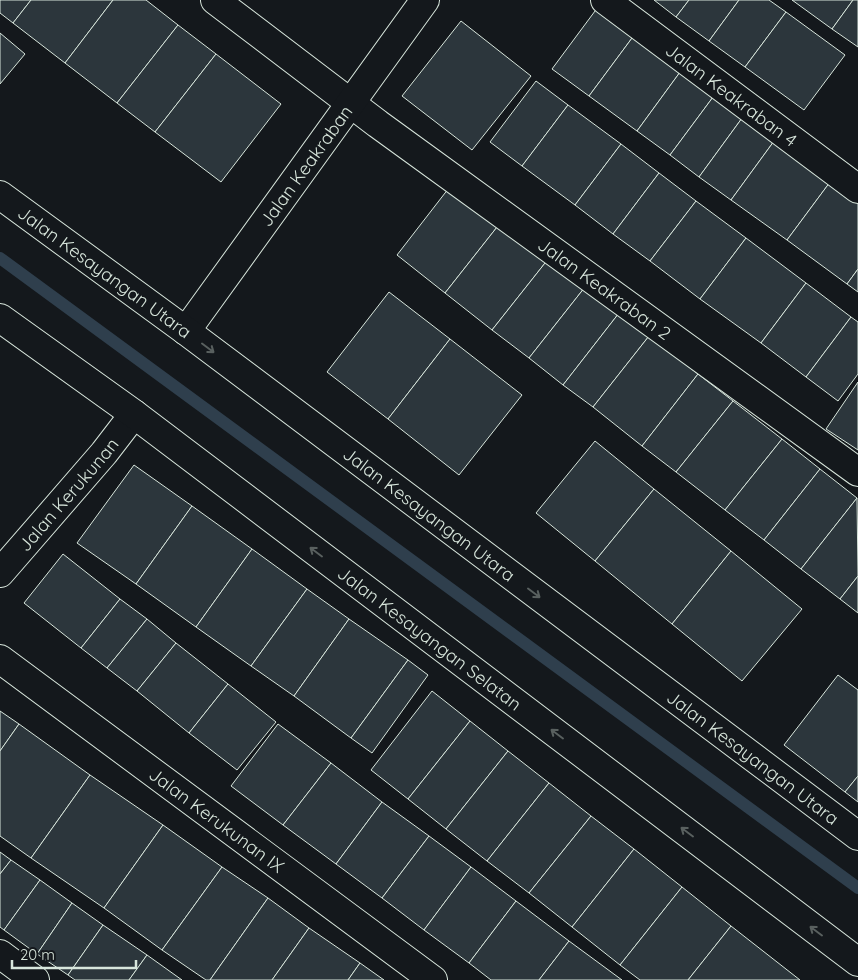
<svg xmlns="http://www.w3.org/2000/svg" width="858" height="980" viewBox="0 0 858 980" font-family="Quicksand,sans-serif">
<rect width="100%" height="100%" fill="#14181c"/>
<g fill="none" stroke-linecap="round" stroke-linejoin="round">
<path stroke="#2f3f4d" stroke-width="12" d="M0,258L858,888"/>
</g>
<g fill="#2c363c" stroke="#d8e6dc">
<path d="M0,0H31L13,23L0,13Z"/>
<path d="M31,0H113L65,63L13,23Z"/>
<path d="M113,0H146L178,25L117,103L65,63Z"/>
<path d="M654,0H689L676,17Z"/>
<path d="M689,0H739L709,41L676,17Z"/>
<path d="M739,0H769L786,12L745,67L709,41Z"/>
<path d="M792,0H853L832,29Z"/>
<path d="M853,0H858V47L832,29Z"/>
<path d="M598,7L635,34L589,96L552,69Z"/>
<path d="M786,12L845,55L804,110L745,67Z"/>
<path d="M461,21L531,76L472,150L402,96Z"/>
<path d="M178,25L216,54L155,132L117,103Z"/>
<path d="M0,33L25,54L0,84Z"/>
<path d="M635,34L683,68L637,131L589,96Z"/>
<path d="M216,54L281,104L221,182L155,132Z"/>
<path d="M683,68L716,93L670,155L637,131Z"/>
<path d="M536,81L568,105L522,166L490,142Z"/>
<path d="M716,93L745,114L699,177L670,155Z"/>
<path d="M568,105L621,144L575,205L522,166Z"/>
<path d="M745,114L777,137L731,200L699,177Z"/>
<path d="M777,137L833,178L787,240L731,200Z"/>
<path d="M621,144L659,173L613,234L575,205Z"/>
<path d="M659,173L696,201L650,261L613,234Z"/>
<path d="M833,178L858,196V269L847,284L787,240Z"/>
<path d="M452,184L501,222L445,293L397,255Z"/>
<path d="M696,201L746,238L700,299L650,261Z"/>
<path d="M501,222L549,258L492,330L445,293Z"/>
<path d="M746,238L806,283L761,343L700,299Z"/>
<path d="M549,258L585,287L529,358L492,330Z"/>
<path d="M858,269V292L847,284Z"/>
<path d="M806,283L851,317L806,377L761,343Z"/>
<path d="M585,287L619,313L563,385L529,358Z"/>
<path d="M389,292L450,339L388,419L327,372Z"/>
<path d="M619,313L649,336L593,407L563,385Z"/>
<path d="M851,317L858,322V374L838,401L806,377Z"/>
<path d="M649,336L698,374L642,446L593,407Z"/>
<path d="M450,339L522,395L459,475L388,419Z"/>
<path d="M698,374L733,401L676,472L642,446Z"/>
<path d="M858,382V450L826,429Z"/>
<path d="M733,401L782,439L725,510L676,472Z"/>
<path d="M782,439L820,469L764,540L725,510Z"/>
<path d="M595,441L654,489L595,561L536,513Z"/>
<path d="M134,465L192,506L136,584L77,543Z"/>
<path d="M820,469L857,498L801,569L764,540Z"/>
<path d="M654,489L731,551L672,624L595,561Z"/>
<path d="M857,498L858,576L840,599L801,569Z"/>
<path d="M192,506L252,549L196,627L136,584Z"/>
<path d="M252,549L307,589L251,666L196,627Z"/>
<path d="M731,551L802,609L742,681L672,624Z"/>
<path d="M63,554L120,599L81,648L24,603Z"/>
<path d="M858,576V613L840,599Z"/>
<path d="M307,589L349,619L294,696L251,666Z"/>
<path d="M120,599L147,619L107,668L81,648Z"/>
<path d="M147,619L176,643L137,691L107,668Z"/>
<path d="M349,619L408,660L351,738L294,696Z"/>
<path d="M176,643L228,684L189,733L137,691Z"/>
<path d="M408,660L428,675L372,753L351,738Z"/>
<path d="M838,675L858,690V776L845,792L784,745Z"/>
<path d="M228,684L276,722L237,770L189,733Z"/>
<path d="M432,691L470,721L408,799L371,770Z"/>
<path d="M0,711L19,724L0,751Z"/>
<path d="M470,721L508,751L446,829L408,799Z"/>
<path d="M19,724L90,775L31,858L0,836V751Z"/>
<path d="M278,724L331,763L283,825L231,786Z"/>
<path d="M508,751L549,783L487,861L446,829Z"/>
<path d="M331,763L382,802L336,864L283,825Z"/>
<path d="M90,775L163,825L104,908L31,858Z"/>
<path d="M858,776V802L845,792Z"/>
<path d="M549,783L591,816L529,893L487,861Z"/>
<path d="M382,802L429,836L382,898L336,864Z"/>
<path d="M591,816L634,849L572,927L529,893Z"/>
<path d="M163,825L222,867L162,950L104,908Z"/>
<path d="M429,836L471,867L424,930L382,898Z"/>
<path d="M634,849L682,887L620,965L572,927Z"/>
<path d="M0,852L11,860L0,874Z"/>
<path d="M11,860L40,880L4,930L0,927V874Z"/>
<path d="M222,867L268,898L210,980H206L162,950Z"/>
<path d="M471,867L516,901L469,963L424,930Z"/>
<path d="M40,880L72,903L37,954L4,930Z"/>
<path d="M682,887L731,926L688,980H640L620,965Z"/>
<path d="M268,898L309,928L272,980H210Z"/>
<path d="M516,901L569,941L539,980H491L469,963Z"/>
<path d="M72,903L103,925L68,975L37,954Z"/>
<path d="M103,925L147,955L129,980H75L68,975Z"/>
<path d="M731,926L800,980H688Z"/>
<path d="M309,928L360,963L348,980H272Z"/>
<path d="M569,941L622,980H539Z"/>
<path d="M147,955L182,980H129Z"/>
<path d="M360,963L384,980H348Z"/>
</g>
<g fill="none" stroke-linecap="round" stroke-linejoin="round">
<g stroke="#d8e6dc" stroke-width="30">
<g id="minor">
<path id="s1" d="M215,0L378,124L858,472"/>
<path id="s2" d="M605,0L858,189"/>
<path id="s3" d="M186,331L425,0"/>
<path id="s4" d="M0,573L104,453L134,414"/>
<path id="s5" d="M0,659L433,980"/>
<path d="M0,954L35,980"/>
</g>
</g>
<g stroke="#d8e6dc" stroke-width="30">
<g id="tertiary">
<path id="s6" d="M0,195L186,331L858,836"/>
<path id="s7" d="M0,318L134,414L858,962"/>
</g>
</g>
<use href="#minor" stroke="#14181c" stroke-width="28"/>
<use href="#tertiary" stroke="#14181c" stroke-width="28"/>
</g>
<defs><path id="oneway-shaft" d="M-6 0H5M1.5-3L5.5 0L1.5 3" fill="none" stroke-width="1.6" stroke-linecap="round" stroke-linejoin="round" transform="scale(1.25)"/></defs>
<g stroke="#59605f">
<use href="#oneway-shaft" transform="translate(208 348) rotate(37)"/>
<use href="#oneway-shaft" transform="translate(316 552) rotate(-143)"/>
<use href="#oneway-shaft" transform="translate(534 593) rotate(37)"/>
<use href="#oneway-shaft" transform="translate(557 734) rotate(-143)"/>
<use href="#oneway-shaft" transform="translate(687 832) rotate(-143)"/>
<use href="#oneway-shaft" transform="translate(816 931) rotate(-143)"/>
</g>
<g text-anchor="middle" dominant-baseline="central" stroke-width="4" stroke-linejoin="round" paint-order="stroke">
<g font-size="18" fill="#d8e6dc" stroke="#14181c">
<text stroke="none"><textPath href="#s2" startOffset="158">Jalan Keakraban 4</textPath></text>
<text stroke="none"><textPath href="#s3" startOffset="204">Jalan Keakraban</textPath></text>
<text stroke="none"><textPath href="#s6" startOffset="130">Jalan Kesayangan Utara</textPath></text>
<text stroke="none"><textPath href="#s1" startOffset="485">Jalan Keakraban 2</textPath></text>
<text stroke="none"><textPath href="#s4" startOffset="104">Jalan Kerukunan</textPath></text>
<text stroke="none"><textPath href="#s6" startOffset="535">Jalan Kesayangan Utara</textPath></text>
<text stroke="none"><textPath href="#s7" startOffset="536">Jalan Kesayangan Selatan</textPath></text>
<text stroke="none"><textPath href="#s6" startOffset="940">Jalan Kesayangan Utara</textPath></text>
<text stroke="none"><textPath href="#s5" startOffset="270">Jalan Kerukunan IX</textPath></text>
</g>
</g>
<path d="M12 960v8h124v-8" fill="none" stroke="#d8e6dc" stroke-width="2.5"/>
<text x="20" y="960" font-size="15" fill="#d8e6dc" stroke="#14181c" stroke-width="4" paint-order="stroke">20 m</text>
</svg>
